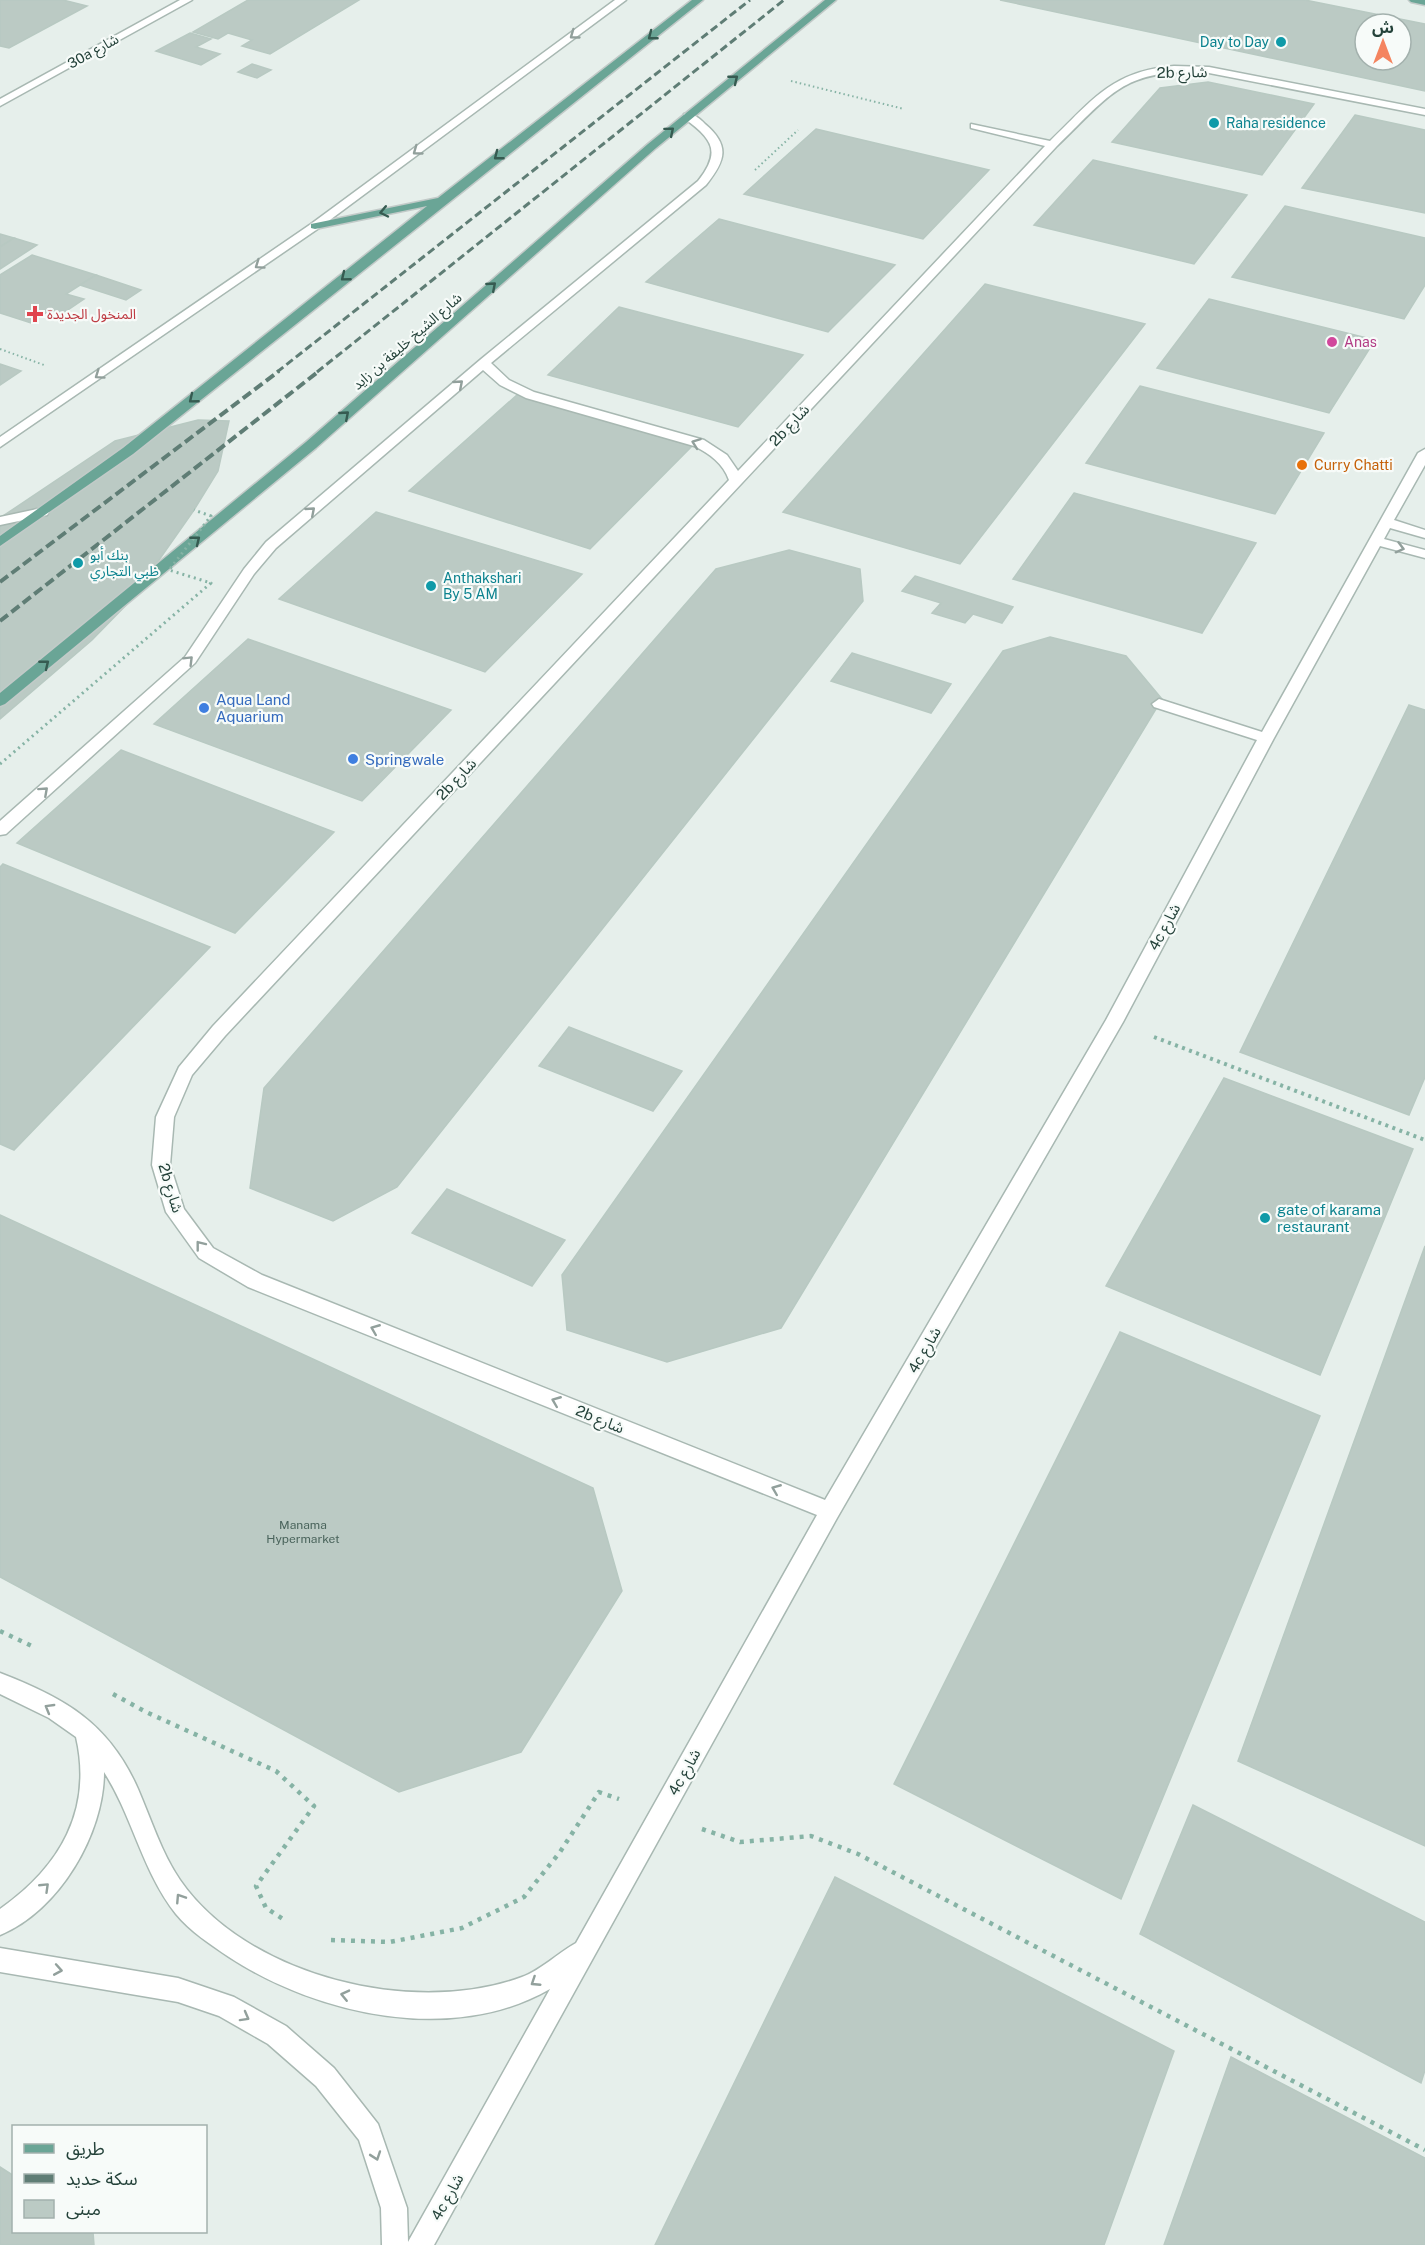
<svg xmlns="http://www.w3.org/2000/svg" width="1425" height="2245" viewBox="0 0 1425 2245" font-family="'Public Sans','Noto Sans Arabic',sans-serif">
<rect width="100%" height="100%" fill="#e6efeb"/>
<g fill="#bbcac4" stroke="#b8c9c2" stroke-width="1.5" fill-rule="evenodd">
<path d="M0,0H63L87,6L9,48L0,46Z"/>
<path d="M248,0H359L270,54L242,46L252,40L228,33L218,39L193,32Z"/>
<path d="M1000,0H1305L1425,24V91ZM1365,24H1401V60H1365Z"/>
<path d="M190,33L211,39L196,47L220,54L201,65L156,51Z"/>
<path d="M252,64L271,70L257,78L238,72Z"/>
<path d="M1208,82L1314,104L1262,175L1112,142L1160,88Z"/>
<path d="M1355,115L1425,130V213L1302,188Z"/>
<path d="M816,129L989,170L923,239L744,194Z"/>
<path d="M1093,160L1247,195L1194,264L1034,225Z"/>
<path d="M1285,206L1425,238V285L1404,319L1232,277Z"/>
<path d="M719,219L895,265L828,332L646,282Z"/>
<path d="M0,234L14,238L0,247Z"/>
<path d="M14,238L37,245L0,269V247Z"/>
<path d="M32,255L96,275L66,294L84,299L62,314L50,310L31,323L0,313V275Z"/>
<path d="M96,275L141,290L126,300L80,285Z"/>
<path d="M985,284L1145,324L960,564L783,512Z"/>
<path d="M1209,299L1375,340L1329,413L1157,368Z"/>
<path d="M619,307L803,355L738,427L548,375Z"/>
<path d="M0,364L21,371L0,385Z"/>
<path d="M1140,386L1324,433L1275,514L1086,463Z"/>
<path d="M518,394L692,446L590,549L409,491Z"/>
<path d="M198,420L229,421L218,471L194,510L131,600L92,640L0,719V518L115,441Z"/>
<path d="M1074,493L1256,543L1202,633L1013,579Z"/>
<path d="M376,512L582,574L485,672L279,599Z"/>
<path d="M789,550L860,569L863,601L397,1187L333,1221L250,1188L264,1088L716,569Z"/>
<path d="M915,576L1013,607L1002,623L973,614L965,623L932,613L941,603L902,591Z"/>
<path d="M1050,637L1126,656L1162,699L781,1328L667,1362L567,1330L562,1275L1003,651Z"/>
<path d="M248,639L451,710L362,801L154,724Z"/>
<path d="M852,653L951,684L931,713L831,681Z"/>
<path d="M1409,705L1425,710V1077L1409,1115L1240,1052Z"/>
<path d="M121,750L334,832L235,933L17,843Z"/>
<path d="M3,864L210,947L14,1150L0,1144V867Z"/>
<path d="M569,1027L682,1071L653,1111L539,1066Z"/>
<path d="M1224,1078L1413,1149L1320,1375L1106,1286Z"/>
<path d="M447,1189L565,1240L532,1286L412,1233Z"/>
<path d="M0,1215L593,1488L622,1591L521,1752L399,1792L0,1577Z"/>
<path d="M1425,1246V1846L1238,1761Z"/>
<path d="M1120,1332L1320,1416L1121,1899L894,1784Z"/>
<path d="M1193,1805L1425,1922V2070L1421,2083L1140,1934Z"/>
<path d="M835,1877L1174,2051L1104,2245H655Z"/>
<path d="M1231,2057L1425,2158V2245H1164Z"/>
<path d="M0,2167L14,2176V2232H93L94,2245H0Z"/>
</g>
<g fill="none" stroke-linecap="round" stroke-linejoin="round">
<g stroke="#a8b8b2" stroke-width="3">
<g id="minor">
<path d="M180,0H192L0,106V99Z"/>
<path d="M615,0H626L319,228L0,447V437L311,224Z"/>
<path d="M1174,66L1209,67L1425,109V115L1209,73C1124,68 1113,92 1056,147L225,1036L192,1075L174,1117L170,1165L184,1209L213,1248L262,1275L825,1500L1106,1020L1257,740L1154,707L1152,704L1159,699L1262,732L1418,453L1425,449V465L1394,520L1425,530V538L1390,528L1384,539L1425,550V558L1380,546L1274,738L1123,1022L837,1518L434,2245H382L381,2208L359,2140L316,2086L268,2044L219,2016L178,2002L0,1972V1948L178,1978L234,1997L286,2026L334,2068L378,2124L407,2208L408,2242L550,1989C453,2045 318,2015 229,1957C211,1945 190,1931 176,1914C142,1871 133,1817 104,1772C104,1834 59,1911 0,1935V1909C60,1867 93,1810 76,1737L49,1718L0,1694V1673C65,1698 109,1723 138,1789C151,1819 161,1852 180,1880C247,1977 414,2017 522,1977C541,1970 558,1953 576,1943L817,1515L248,1287L199,1258L166,1212L152,1165L156,1117L179,1067L213,1026L729,480C723,463 710,454 694,446L526,398L500,385L483,370L276,548L254,574L195,663L6,834L0,835V821L185,657L244,569L266,542L480,360L698,181C722,151 712,139 684,118V114C693,113 699,118 705,124C731,146 725,161 706,185L491,363L509,380L534,392L704,440L727,455L738,471L1045,146L971,128V124L1050,141C1092,101 1111,71 1174,66Z"/>
<path d="M42,508L47,509L49,512L47,515L0,525V517Z"/>
</g>
</g>
<g stroke="#c2cac8" stroke-width="3">
<g id="major">
<path d="M692,0H703L133,454L0,546V536L123,448L427,206L315,229L311,228V224L438,198Z"/>
<path d="M825,0H836L656,148L316,448L5,704L0,706V693L306,442L648,144Z"/>
<path d="M1409,0H1425V5L1411,2Z"/>
</g>
</g>
<g stroke="#86b3a5" stroke-width="2" stroke-dasharray="1.5 3" stroke-linecap="butt">
<path d="M791,81L904,109"/>
<path d="M755,170L798,130"/>
<path d="M0,349L44,365"/>
</g>
<path stroke="#86b3a5" stroke-width="4" stroke-dasharray="3 4.5" stroke-linecap="butt" d="M1154,1037L1425,1140"/>
<g stroke="#86b3a5" stroke-width="4.5" stroke-dasharray="4 6" stroke-linecap="butt">
<path d="M0,1631L34,1647"/>
<path d="M113,1694L146,1712L276,1771L314,1806L256,1886L266,1908L286,1921"/>
<path d="M702,1829L740,1842L811,1836L858,1854L1425,2150"/>
<path d="M331,1940L390,1942L462,1928L524,1897L560,1852L599,1792L619,1799"/>
</g>
<use href="#minor" fill="#fff" fill-rule="evenodd"/>
<use href="#major" fill="#6aa596" fill-rule="evenodd"/>
<g stroke="#5f7d75" stroke-width="3" stroke-dasharray="8 4" stroke-linecap="butt">
<path d="M277,372L750,0"/>
<path d="M317,372L784,0"/>
</g>
<g stroke="#5f7d75" stroke-width="4" stroke-dasharray="10 4.5" stroke-linecap="butt">
<path d="M0,582L279,371"/>
<path d="M0,621L319,371"/>
</g>
<path stroke="#86b3a5" stroke-width="3" stroke-dasharray="2 4" stroke-linecap="butt" d="M0,764L211,583L169,570L211,516L194,510"/>
</g>
<defs><path id="oneway-chevron" d="M-2-3.5L2.5 0L-2 3.5" fill="none" stroke-width="1.6" stroke-linecap="round" stroke-linejoin="round" transform="scale(1.5)"/></defs>
<g stroke="#92a09c">
<use href="#oneway-chevron" transform="translate(574 35) rotate(144)"/>
<use href="#oneway-chevron" transform="translate(417 151) rotate(144)"/>
<use href="#oneway-chevron" transform="translate(259 265) rotate(145)"/>
<use href="#oneway-chevron" transform="translate(99 375) rotate(145)"/>
<use href="#oneway-chevron" transform="translate(459 384) rotate(-41)"/>
<use href="#oneway-chevron" transform="translate(696 443) rotate(-160)"/>
<use href="#oneway-chevron" transform="translate(311 511) rotate(-41)"/>
<use href="#oneway-chevron" transform="translate(1400 548) rotate(15)"/>
<use href="#oneway-chevron" transform="translate(189 660) rotate(-45)"/>
<use href="#oneway-chevron" transform="translate(44 791) rotate(-42)"/>
<use href="#oneway-chevron" transform="translate(200 1245) rotate(-128)"/>
<use href="#oneway-chevron" transform="translate(375 1329) rotate(-158)"/>
<use href="#oneway-chevron" transform="translate(556 1401) rotate(-158)"/>
<use href="#oneway-chevron" transform="translate(776 1489) rotate(-158)"/>
<use href="#oneway-chevron" transform="translate(49 1708) rotate(-150)"/>
<use href="#oneway-chevron" transform="translate(45 1887) rotate(-44)"/>
<use href="#oneway-chevron" transform="translate(180 1898) rotate(-123)"/>
<use href="#oneway-chevron" transform="translate(58 1970) rotate(10)"/>
<use href="#oneway-chevron" transform="translate(535 1982) rotate(147)"/>
<use href="#oneway-chevron" transform="translate(345 1995) rotate(-167)"/>
<use href="#oneway-chevron" transform="translate(245 2017) rotate(29)"/>
<use href="#oneway-chevron" transform="translate(376 2156) rotate(71)"/>
</g>
<g stroke="#365b51">
<use href="#oneway-chevron" transform="translate(652 36) rotate(142)"/>
<use href="#oneway-chevron" transform="translate(734 79) rotate(-39)"/>
<use href="#oneway-chevron" transform="translate(670 131) rotate(-40)"/>
<use href="#oneway-chevron" transform="translate(498 156) rotate(142)"/>
<use href="#oneway-chevron" transform="translate(384 212) rotate(168)"/>
<use href="#oneway-chevron" transform="translate(345 277) rotate(141)"/>
<use href="#oneway-chevron" transform="translate(492 286) rotate(-41)"/>
<use href="#oneway-chevron" transform="translate(193 399) rotate(141)"/>
<use href="#oneway-chevron" transform="translate(345 415) rotate(-41)"/>
<use href="#oneway-chevron" transform="translate(196 540) rotate(-39)"/>
<use href="#oneway-chevron" transform="translate(45 664) rotate(-39)"/>
</g>
<g fill="#0f9aa8" stroke="#f7fbf9" stroke-width="2">
<circle cx="1281" cy="42" r="6"/>
<circle cx="1214" cy="123" r="6"/>
<circle cx="78" cy="563" r="6"/>
<circle cx="431" cy="586" r="6"/>
<circle cx="1265" cy="1218" r="6"/>
</g>
<path fill="#e0444e" stroke="#f7fbf9" stroke-width="2" d="M32 305h6v6h6v6h-6v6h-6v-6h-6v-6h6z"/>
<circle fill="#d1479c" stroke="#f7fbf9" stroke-width="2" cx="1332" cy="342" r="6"/>
<circle fill="#e8710a" stroke="#f7fbf9" stroke-width="2" cx="1302" cy="465" r="6"/>
<g fill="#3f7fe0" stroke="#f7fbf9" stroke-width="2">
<circle cx="204" cy="708" r="6"/>
<circle cx="353" cy="759" r="6"/>
</g>
<g text-anchor="middle" dominant-baseline="central" stroke-width="4.5" stroke-linejoin="round" paint-order="stroke">
<g font-size="12" fill="#4a645c">
<text x="303" y="1525">Manama<tspan x="303" dy="14">Hypermarket</tspan></text>
</g>
<g font-size="14" fill="#0d838f" stroke="#f7fbf9" text-anchor="start">
<text x="1269" y="42" text-anchor="end">Day to Day</text>
<text x="1226" y="123">Raha residence</text>
<text x="90" y="555">بنك أبو<tspan x="90" dy="16">ظبي التجاري</tspan></text>
<text x="443" y="578">Anthakshari<tspan x="443" dy="16">By 5 AM</tspan></text>
</g>
<g font-size="14" fill="#24423a" stroke="#f7fbf9">
<text transform="translate(93 51) rotate(-29)">30a شارع</text>
<text transform="translate(407 341) rotate(-41)">شارع الشيخ خليفة بن زايد</text>
</g>
<g font-size="14" fill="#be3a42" stroke="#f7fbf9" text-anchor="start">
<text x="47" y="314">المنخول الجديدة</text>
</g>
<g font-size="14" fill="#b23c85" stroke="#f7fbf9" text-anchor="start">
<text x="1344" y="342">Anas</text>
</g>
<g font-size="14" fill="#c56008" stroke="#f7fbf9" text-anchor="start">
<text x="1314" y="465">Curry Chatti</text>
</g>
<g font-size="15" fill="#24423a" stroke="#f7fbf9">
<text transform="translate(1182 72) rotate(-1)">2b شارع</text>
<text transform="translate(789 425) rotate(-47)">2b شارع</text>
<text transform="translate(456 779) rotate(-47)">2b شارع</text>
<text transform="translate(1164 927) rotate(-62)">4c شارع</text>
<text transform="translate(171 1188) rotate(73)">2b شارع</text>
<text transform="translate(924 1350) rotate(-60)">4c شارع</text>
<text transform="translate(600 1419) rotate(22)">2b شارع</text>
<text transform="translate(684 1772) rotate(-61)">4c شارع</text>
<text transform="translate(447 2197) rotate(-61)">4c شارع</text>
</g>
<g font-size="15" fill="#366cbe" stroke="#f7fbf9" text-anchor="start">
<text x="216" y="699">Aqua Land<tspan x="216" dy="17">Aquarium</tspan></text>
<text x="365" y="759">Springwale</text>
</g>
<g font-size="15" fill="#0d838f" stroke="#f7fbf9" text-anchor="start">
<text x="1277" y="1209">gate of karama<tspan x="1277" dy="17">restaurant</tspan></text>
</g>
</g>
<rect x="12" y="2125" width="195" height="108" fill="#f7fbf9" stroke="#a3b1ad" stroke-width="1.5"/>
<rect x="24" y="2144" width="30" height="9" fill="#6aa596" stroke="#a3b1ad" stroke-width="1.5"/>
<text x="66" y="2155" font-size="18" fill="#24423a">طريق</text>
<rect x="24" y="2174" width="30" height="9" fill="#5f7d75" stroke="#a3b1ad" stroke-width="1.5"/>
<text x="66" y="2185" font-size="18" fill="#24423a">سكة حديد</text>
<rect x="24" y="2200" width="30" height="18" fill="#bbcac4" stroke="#a3b1ad" stroke-width="1.5"/>
<text x="66" y="2215" font-size="18" fill="#24423a">مبنى</text>
<g transform="translate(1383 42)"><circle r="28" fill="#f7fbf9" stroke="#a3b1ad" stroke-width="1.5"/>
<path d="M0-4.5L10 22L0 15L-10 22Z" fill="#f4845f"/>
<text y="-9" font-size="16" font-weight="bold" text-anchor="middle" fill="#24423a">ش</text>
</g>
</svg>
